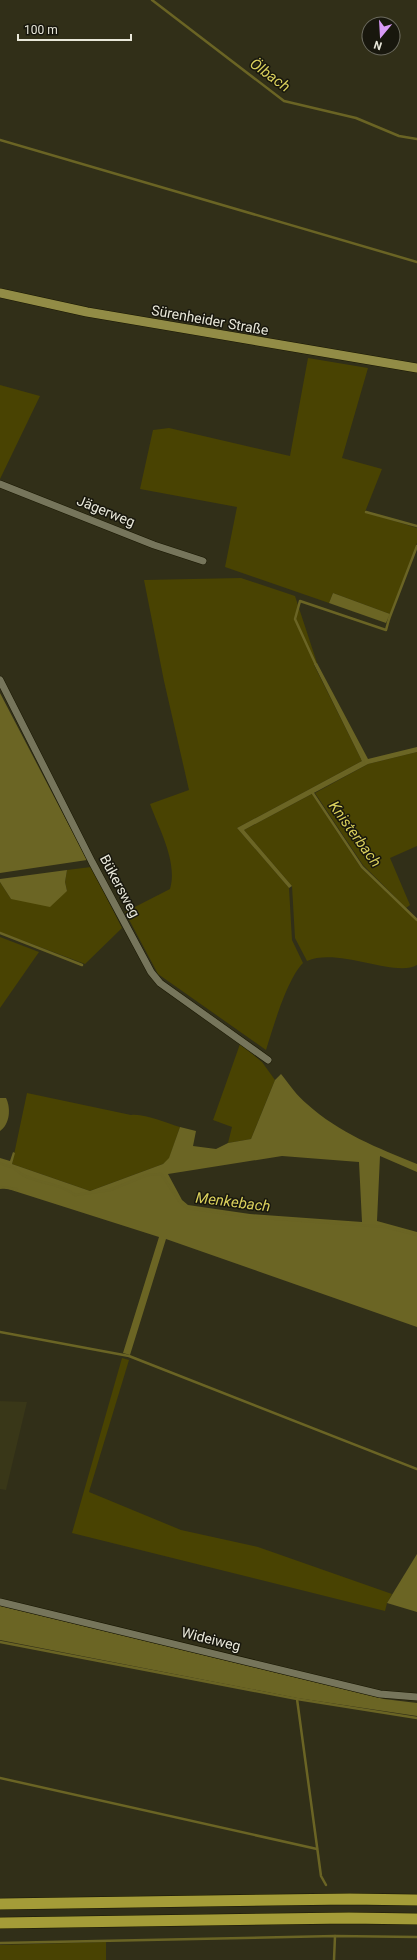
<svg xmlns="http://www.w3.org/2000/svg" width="417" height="1960" viewBox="0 0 417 1960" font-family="Roboto,sans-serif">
<rect width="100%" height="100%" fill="#312f18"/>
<path fill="#393718" d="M0,1401L27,1402L6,1490L0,1489Z"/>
<g fill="#494302">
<path d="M308,358L368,368L342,458L382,469L365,512L417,528V543L390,614L333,593L329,603L225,567L237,507L140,489L153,430L169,428L290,456Z"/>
<path d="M0,385L40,396L0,479Z"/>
<path d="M241,578L295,596L317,663L314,665L362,761L237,828L289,888L292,940L303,963C287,979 273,1028 266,1050L158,974L125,912L170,889C178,862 159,829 150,804L189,790L164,681L144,580Z"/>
<path d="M417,752V846L390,858L410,905L406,908L363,865L315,793L368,764Z"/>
<path d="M312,794L361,868L417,921V965C395,978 339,947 307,961L295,938L292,886L244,830Z"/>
<path d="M91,867L122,928L85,964L0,932V882L11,899L67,891L65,882L67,870Z"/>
<path d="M0,937L39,952L0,1008Z"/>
<path d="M240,1044L262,1062L275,1080L251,1139L228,1143L232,1127L213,1120Z"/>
<path d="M27,1093L131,1115C144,1113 166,1123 180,1127L169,1159L163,1164L90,1191L12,1164Z"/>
<path d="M122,1358L129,1360L89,1492L181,1530L258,1547L392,1594L387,1603L385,1611L72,1533Z"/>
<path d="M106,1942V1960H0V1945Z"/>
</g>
<g fill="#6b6524" fill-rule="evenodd">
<path d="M333,593L390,614L386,623L329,603Z"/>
<path d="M317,663L368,759L417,747V752L368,764L244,830L292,886L289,888L237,828L362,761L314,664Z"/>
<path d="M0,693L87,860L0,873Z"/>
<path d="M67,870L65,882L67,891L50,907L11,899L0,882V879Z"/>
<path d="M281,1074C289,1084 297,1096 307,1104C339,1133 378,1148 417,1164V1172L380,1156L377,1221L417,1232V1327L166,1239L130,1355L123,1353L159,1237L5,1188L0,1189V1158L10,1161L13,1152L15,1153L12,1164L90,1191L163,1164L169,1158L180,1127L196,1131L193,1146L216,1149L228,1143L251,1139L275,1080ZM282,1156L359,1162L362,1222L250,1214L188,1205L182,1200L168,1174Z"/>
<path d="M417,1554V1612L387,1603Z"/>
<path d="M0,1606L384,1699L417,1703V1716L297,1698L0,1640Z"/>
</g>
<path fill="#6a6424" d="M0,1098H6C11,1108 10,1124 0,1131Z"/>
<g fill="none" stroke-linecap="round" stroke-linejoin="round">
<g stroke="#6a6424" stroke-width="2.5">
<path d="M152,0L284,101L356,118L399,136L417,139"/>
<path d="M0,140L417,262"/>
<path d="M366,512L417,526"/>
<path d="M389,619L386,630L300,601L295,619L316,665L358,745L364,763L312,792L362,867L417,920"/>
<path d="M389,619L417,546"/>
<path d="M0,933L82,965"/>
<path d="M0,1163C4,1165 8,1166 12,1167C17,1170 20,1174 25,1176C42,1184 59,1183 75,1195L110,1190L147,1175L161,1174L180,1202L187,1208L249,1217L386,1227L417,1235"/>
<path d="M0,1187L17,1189"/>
<path d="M0,1332L129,1356L417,1469"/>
<path d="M0,1642L297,1699L417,1718"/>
<path d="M297,1699L321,1876L326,1885"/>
<path d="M0,1778L317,1849"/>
<path d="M0,1943L335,1936L417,1937"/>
<path d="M334,1960L335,1936"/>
</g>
<g stroke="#191702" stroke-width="8">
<g id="minor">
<path d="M0,484L154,545L203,561"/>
<path d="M0,680L92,862L151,972L160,983L268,1060"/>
<path d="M0,1602L380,1694L417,1697"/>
</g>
</g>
<g stroke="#191702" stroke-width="10">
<path id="major" d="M0,293L87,312L417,368"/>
</g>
<g stroke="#191702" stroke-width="12">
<g id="highway">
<path d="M0,1904L350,1899L417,1900"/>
<path d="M0,1923L349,1918L417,1919"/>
</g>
</g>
<use href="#minor" stroke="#76755b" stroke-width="7"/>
<use href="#major" stroke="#928c46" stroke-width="9"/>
<use href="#highway" stroke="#a49c38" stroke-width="11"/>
</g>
<g text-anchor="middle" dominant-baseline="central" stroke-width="3" stroke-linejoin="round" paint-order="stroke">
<g font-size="14" fill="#e9e8da" stroke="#18170d">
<text transform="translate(210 320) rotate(10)">Sürenheider Straße</text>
<text transform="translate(106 511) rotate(22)">Jägerweg</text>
<text transform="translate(120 886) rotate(62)">Bükersweg</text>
<text transform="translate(211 1639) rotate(14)">Wideiweg</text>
</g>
<g font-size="15" font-style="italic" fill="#dad05c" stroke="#18170d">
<text transform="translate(270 75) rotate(36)">Ölbach</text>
<text transform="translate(355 834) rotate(54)">Knisterbach</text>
<text transform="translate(233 1202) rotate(7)">Menkebach</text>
</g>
</g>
<g transform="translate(381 36) rotate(198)"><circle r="19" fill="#18170d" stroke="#6c6b5f"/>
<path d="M0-3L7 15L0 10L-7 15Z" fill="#d99af7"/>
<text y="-6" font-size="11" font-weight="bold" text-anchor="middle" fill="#e9e8da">N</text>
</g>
<path d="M18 34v6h113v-6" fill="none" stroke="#e9e8da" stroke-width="2"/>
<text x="24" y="34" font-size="12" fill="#e9e8da" stroke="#18170d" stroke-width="3" paint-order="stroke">100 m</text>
</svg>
